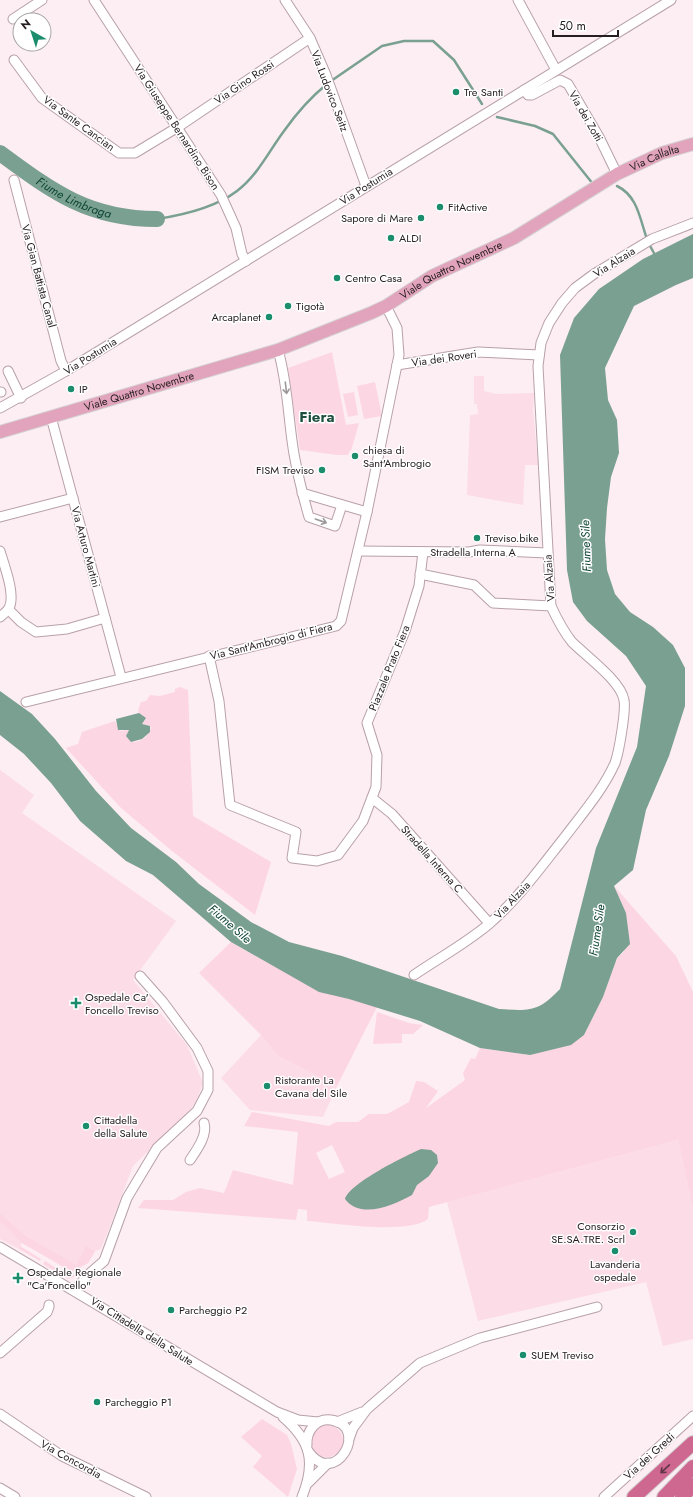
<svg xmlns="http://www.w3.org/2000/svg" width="693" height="1497" viewBox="0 0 693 1497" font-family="Jost,sans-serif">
<rect width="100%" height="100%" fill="#fdeef3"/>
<g fill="#fcdce6">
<path d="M474,376H484V391L496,394L534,393L533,410L538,465H525L523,505L467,495L470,415L478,414L477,404H474Z"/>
<path d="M0,770L34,795L22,813L176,921L133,980L187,1045L203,1083L197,1099L190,1110L133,1166L101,1249L95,1251L88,1263L75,1271H71L22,1243L19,1249L0,1239Z"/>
<path d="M261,1035L278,1056L337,1086L323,1117L250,1110L221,1078Z"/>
<path d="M678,1140L693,1209V1339L663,1346L646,1282L478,1321L447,1202Z"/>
</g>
<g fill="#fdd6e3" fill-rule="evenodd">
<path d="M332,352L346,425L359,423L351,451L350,450L348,455H337L300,450L288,368Z"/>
<path d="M375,382L382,416L364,419L357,386Z"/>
<path d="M354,392L358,415L348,417L343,394Z"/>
<path d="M180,687L188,690L193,816L271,862L255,915L172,851L120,807L66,748L78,744L82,732L115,721L120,731L129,730L127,734L131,742C141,743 147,737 151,728L150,726L142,724L146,719L139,714L138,710L141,702L146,701L150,695L160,696L175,692V689Z"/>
<path d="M614,886L676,956L693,992V1209L678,1140L429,1207L428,1219C407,1235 334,1223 307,1221V1210L298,1209L296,1220L138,1208L144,1200H173L186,1192L200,1188L224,1193L233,1170L293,1185L298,1132L244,1126L252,1112L329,1126L336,1122H358L369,1114H387L409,1102L416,1081L424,1082L438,1091L426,1108L465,1080L463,1073L471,1058L475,1059L480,1048L530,1055L584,1035L603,997L617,958L624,952L626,913ZM332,1145L345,1172L329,1179L316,1153Z"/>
<path d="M231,942C277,970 325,991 377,1007L337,1086L278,1056L261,1035L199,973Z"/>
<path d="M377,1012L409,1023L423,1025L413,1034H402V1043L373,1044Z"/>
<path d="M0,1214L27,1237L76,1265L86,1246L95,1251L88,1263L71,1271L22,1243L0,1221Z"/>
<path d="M20,1246L41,1259L40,1261L19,1249Z"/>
<path d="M45,1261L67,1275L82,1274L68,1279L43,1264Z"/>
<path d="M262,1419L287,1435L291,1444L297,1469L288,1497L253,1467L262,1456L241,1437Z"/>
<circle cx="327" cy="1441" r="16"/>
</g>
<g fill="#79a091">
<path d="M693,234V278L676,285L634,306L605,368L608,400L617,420L619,453L611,477L607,508L605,539L607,570L615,594L630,612L653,627L673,645L685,668V706L669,756L646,810L633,870L614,886L626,913L630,944L617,958L603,997L584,1035L571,1045L530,1055L480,1048L420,1021L349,999L319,992L231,942L153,875L126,861L80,821L51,783L24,754L0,735V691L32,714L55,739L96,791L131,828L176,862L199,884L251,922L289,942L342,956L499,1009C530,1011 538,1012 560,989L596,848L637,747L646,686L626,656L587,621L573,602L567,570L560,355L574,318L599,289L643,259Z"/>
<path d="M139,713L146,718L142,724L150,726V732L142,739L131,742L126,736L129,730H118L116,719Z"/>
<path d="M421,1149L431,1150L437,1155L438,1163L429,1176L417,1185L412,1195C393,1205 361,1220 345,1199C350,1183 405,1156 421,1149Z"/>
</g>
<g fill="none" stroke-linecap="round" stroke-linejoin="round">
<g stroke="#79a091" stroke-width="2.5">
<path d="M331,81L382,46L404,41H433L454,60L482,104"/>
<path d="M497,117L535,126L553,134L593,184"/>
<path d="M617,186C638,196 640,220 647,239"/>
<path d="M157,219C183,215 216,207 237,191C258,175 269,151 284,131C296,114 311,97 327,84"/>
<path d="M649,244L655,255"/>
</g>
<path stroke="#79a091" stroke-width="16" id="s1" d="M0,153C53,192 89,219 157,219"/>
<g stroke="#b8a1a8" stroke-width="11">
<g id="minor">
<path d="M94,0L221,195L236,228L242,254L246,261"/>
<path d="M285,0L310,38L326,75L366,186"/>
<path d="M518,0L556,70"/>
<path d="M13,19L42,0"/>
<path d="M14,60L42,98L119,153H135L178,127L310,38"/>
<path d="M524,90L528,95H532L560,80L568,84L599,137L617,174"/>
<path d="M14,180L61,361L66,371"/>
<path d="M278,350C288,384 288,419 294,454C298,476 303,496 309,517L335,526L342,505"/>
<path d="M397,365L478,352L539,355"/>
<path d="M8,371L21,398"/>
<path d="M0,392H1"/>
<path d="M0,408L66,371L671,0"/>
<path d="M51,417L121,677"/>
<path d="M302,493L367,512"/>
<path d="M0,517L73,498"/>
<path d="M0,551C4,565 16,595 9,608C7,612 3,614 0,617"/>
<path d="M358,551L469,552L480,550L547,553"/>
<path d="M420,574L474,585L493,603L551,606"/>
<path d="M9,610L21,622L36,632L67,629L105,618"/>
<path d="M209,656L219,701L230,805L296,832L292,858L317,861L338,855L363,821L376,787L377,755L367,723L405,631L419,586L423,552"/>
<path d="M26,702L336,626L341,621L367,512L399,355L397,328L386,306"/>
<path d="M372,798L392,814L489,923"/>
<path d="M414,975C439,958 465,944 489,924C518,899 541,867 564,838C582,814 603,790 615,763C619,752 626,711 624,700C621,681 586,656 572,642C563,631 557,619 551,606L538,366L541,343L549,323L562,303L575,288L594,274L652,239L693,223"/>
<path d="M190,1160C196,1151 208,1135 204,1123"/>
<path d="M0,1247L277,1412L298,1420L318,1422"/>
<path d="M75,1290L88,1275L104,1261L127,1198L157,1148L197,1111L208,1090V1071L197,1048L163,1002L140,976"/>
<path d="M0,1353L47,1312L49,1307V1305"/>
<path d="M0,1414L62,1456L146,1497"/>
<path d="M283,1417C311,1441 316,1462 302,1497"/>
<path d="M337,1422L362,1412"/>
<path d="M349,1439L353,1428L367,1409L420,1363L480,1338L597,1307"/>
<path d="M307,1445C306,1431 316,1418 331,1420C371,1426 335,1490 308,1451"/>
<path d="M308,1483L328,1463"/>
<path d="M0,1488L15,1497"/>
<path d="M604,1497L693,1416"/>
</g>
</g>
<g stroke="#d4d2d2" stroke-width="14">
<g id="major">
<path id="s2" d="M0,432L278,350L371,313L386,306L432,276L514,238L617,174L662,153L693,144"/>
</g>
</g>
<g stroke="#d4d2d2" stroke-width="16">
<g id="highway">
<path d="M634,1497L693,1443"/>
<path d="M664,1497L693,1467"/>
<path d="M682,1497L693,1485"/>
</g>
</g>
<use href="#minor" stroke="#fff" stroke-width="9"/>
<use href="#major" stroke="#e2a4bc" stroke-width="12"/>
<use href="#highway" stroke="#cf6890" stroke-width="14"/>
</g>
<defs><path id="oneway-shaft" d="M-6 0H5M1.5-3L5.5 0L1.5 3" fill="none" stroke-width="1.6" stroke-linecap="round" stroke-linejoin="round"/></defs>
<g stroke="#9d999b">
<use href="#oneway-shaft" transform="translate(286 388) rotate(83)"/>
<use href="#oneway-shaft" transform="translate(321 521) rotate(19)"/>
</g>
<use stroke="#613747" href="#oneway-shaft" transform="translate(665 1469) rotate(137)"/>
<g fill="#1b8d6d" stroke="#fff" stroke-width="1.5">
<circle cx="456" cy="92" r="4"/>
<circle cx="440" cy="207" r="4"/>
<circle cx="421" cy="218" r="4"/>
<circle cx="391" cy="238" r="4"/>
<circle cx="337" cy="278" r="4"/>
<circle cx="288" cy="306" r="4"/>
<circle cx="269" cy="317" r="4"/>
<circle cx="71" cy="389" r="4"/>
<circle cx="355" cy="456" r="4"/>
<circle cx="322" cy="470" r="4"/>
<circle cx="477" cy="538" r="4"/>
<path d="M74 997h4v4h4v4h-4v4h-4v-4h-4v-4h4z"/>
<circle cx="267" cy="1086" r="4"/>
<circle cx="86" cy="1126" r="4"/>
<circle cx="633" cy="1232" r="4"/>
<circle cx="615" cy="1251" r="4"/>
<path d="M16 1272h4v4h4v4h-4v4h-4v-4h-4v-4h4z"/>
<circle cx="171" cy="1310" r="4"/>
<circle cx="523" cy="1355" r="4"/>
<circle cx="97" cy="1402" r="4"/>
</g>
<g text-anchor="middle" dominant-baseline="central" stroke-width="3" stroke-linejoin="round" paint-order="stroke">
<g font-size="11" fill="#261d20" stroke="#fff">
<text transform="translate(244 82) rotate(-34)">Via Gino Rossi</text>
<text transform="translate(330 91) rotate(69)">Via Ludovico Seitz</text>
<text transform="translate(586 116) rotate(60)">Via dei Zotti</text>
<text transform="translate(79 123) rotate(36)">Via Sante Cancian</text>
<text transform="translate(177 127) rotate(57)">Via Giuseppe Bernardino Bison</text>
<text stroke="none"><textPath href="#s2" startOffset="714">Via Callalta</textPath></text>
<text transform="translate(366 186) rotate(-32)">Via Postumia</text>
<text transform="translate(614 262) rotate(-32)">Via Alzaia</text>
<text stroke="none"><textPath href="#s2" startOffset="481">Viale Quattro Novembre</textPath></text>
<text transform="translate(39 276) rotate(75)">Via Gian Battista Canal</text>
<text transform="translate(90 356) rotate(-32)">Via Postumia</text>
<text transform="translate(444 358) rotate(-8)">Via dei Roveri</text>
<text stroke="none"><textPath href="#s2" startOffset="145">Viale Quattro Novembre</textPath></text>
<text transform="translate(86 547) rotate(75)">Via Arturo Martini</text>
<text x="473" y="552">Stradella Interna A</text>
<text transform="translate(549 578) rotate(-94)">Via Alzaia</text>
<text transform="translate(271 641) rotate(-14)">Via Sant'Ambrogio di Fiera</text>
<text transform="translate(389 668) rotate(-68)">Piazzale Prato Fiera</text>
<text transform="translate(432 859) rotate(48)">Stradella Interna C</text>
<text transform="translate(512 900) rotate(-47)">Via Alzaia</text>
<text transform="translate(142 1331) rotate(32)">Via Cittadella della Salute</text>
<text transform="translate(649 1456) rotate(-42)">Via dei Gredi</text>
<text transform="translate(71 1459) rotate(29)">Via Concordia</text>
</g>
<g font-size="11" fill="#261d20" stroke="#fff" text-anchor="start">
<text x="464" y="92">Tre Santi</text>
<text x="448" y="207">FitActive</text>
<text x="413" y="218" text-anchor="end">Sapore di Mare</text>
<text x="399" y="238">ALDI</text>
<text x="345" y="278">Centro Casa</text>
<text x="296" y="306">Tigotà</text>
<text x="261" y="317" text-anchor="end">Arcaplanet</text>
<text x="79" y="389">IP</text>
<text x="363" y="450">chiesa di<tspan x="363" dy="13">Sant'Ambrogio</tspan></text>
<text x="314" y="470" text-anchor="end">FISM Treviso</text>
<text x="485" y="538">Treviso.bike</text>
<text x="85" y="997">Ospedale Ca'<tspan x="85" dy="13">Foncello Treviso</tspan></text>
<text x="275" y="1080">Ristorante La<tspan x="275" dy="13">Cavana del Sile</tspan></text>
<text x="94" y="1120">Cittadella<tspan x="94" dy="13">della Salute</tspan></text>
<text x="625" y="1226" text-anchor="end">Consorzio<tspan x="625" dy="13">SE.SA.TRE. Scrl</tspan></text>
<text x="615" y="1264" text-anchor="middle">Lavanderia<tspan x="615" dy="13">ospedale</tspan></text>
<text x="27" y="1272">Ospedale Regionale<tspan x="27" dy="13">"Ca'Foncello"</tspan></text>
<text x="179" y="1310">Parcheggio P2</text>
<text x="531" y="1355">SUEM Treviso</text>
<text x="105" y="1402">Parcheggio P1</text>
</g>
<g font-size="12" font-style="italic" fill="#0c4434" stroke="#fff">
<text stroke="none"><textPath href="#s1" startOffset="87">Fiume Limbraga</textPath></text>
<text transform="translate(586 546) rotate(-92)">Fiume Sile</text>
<text transform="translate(230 924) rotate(41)">Fiume Sile</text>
<text transform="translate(597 930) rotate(-82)">Fiume Sile</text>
</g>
<g font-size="15" font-weight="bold" fill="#1d4e3e" stroke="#fff">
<text x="317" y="417">Fiera</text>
</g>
</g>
<g transform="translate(32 32) rotate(321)"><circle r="19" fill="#ffffff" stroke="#a8a5a6"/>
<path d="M0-3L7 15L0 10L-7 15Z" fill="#1b8d6d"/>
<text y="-6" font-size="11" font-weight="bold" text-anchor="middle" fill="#261d20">N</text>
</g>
<path d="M553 30v6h65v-6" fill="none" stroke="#261d20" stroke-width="2"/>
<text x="559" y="30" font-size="12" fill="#261d20" stroke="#ffffff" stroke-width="3" paint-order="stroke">50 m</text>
</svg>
